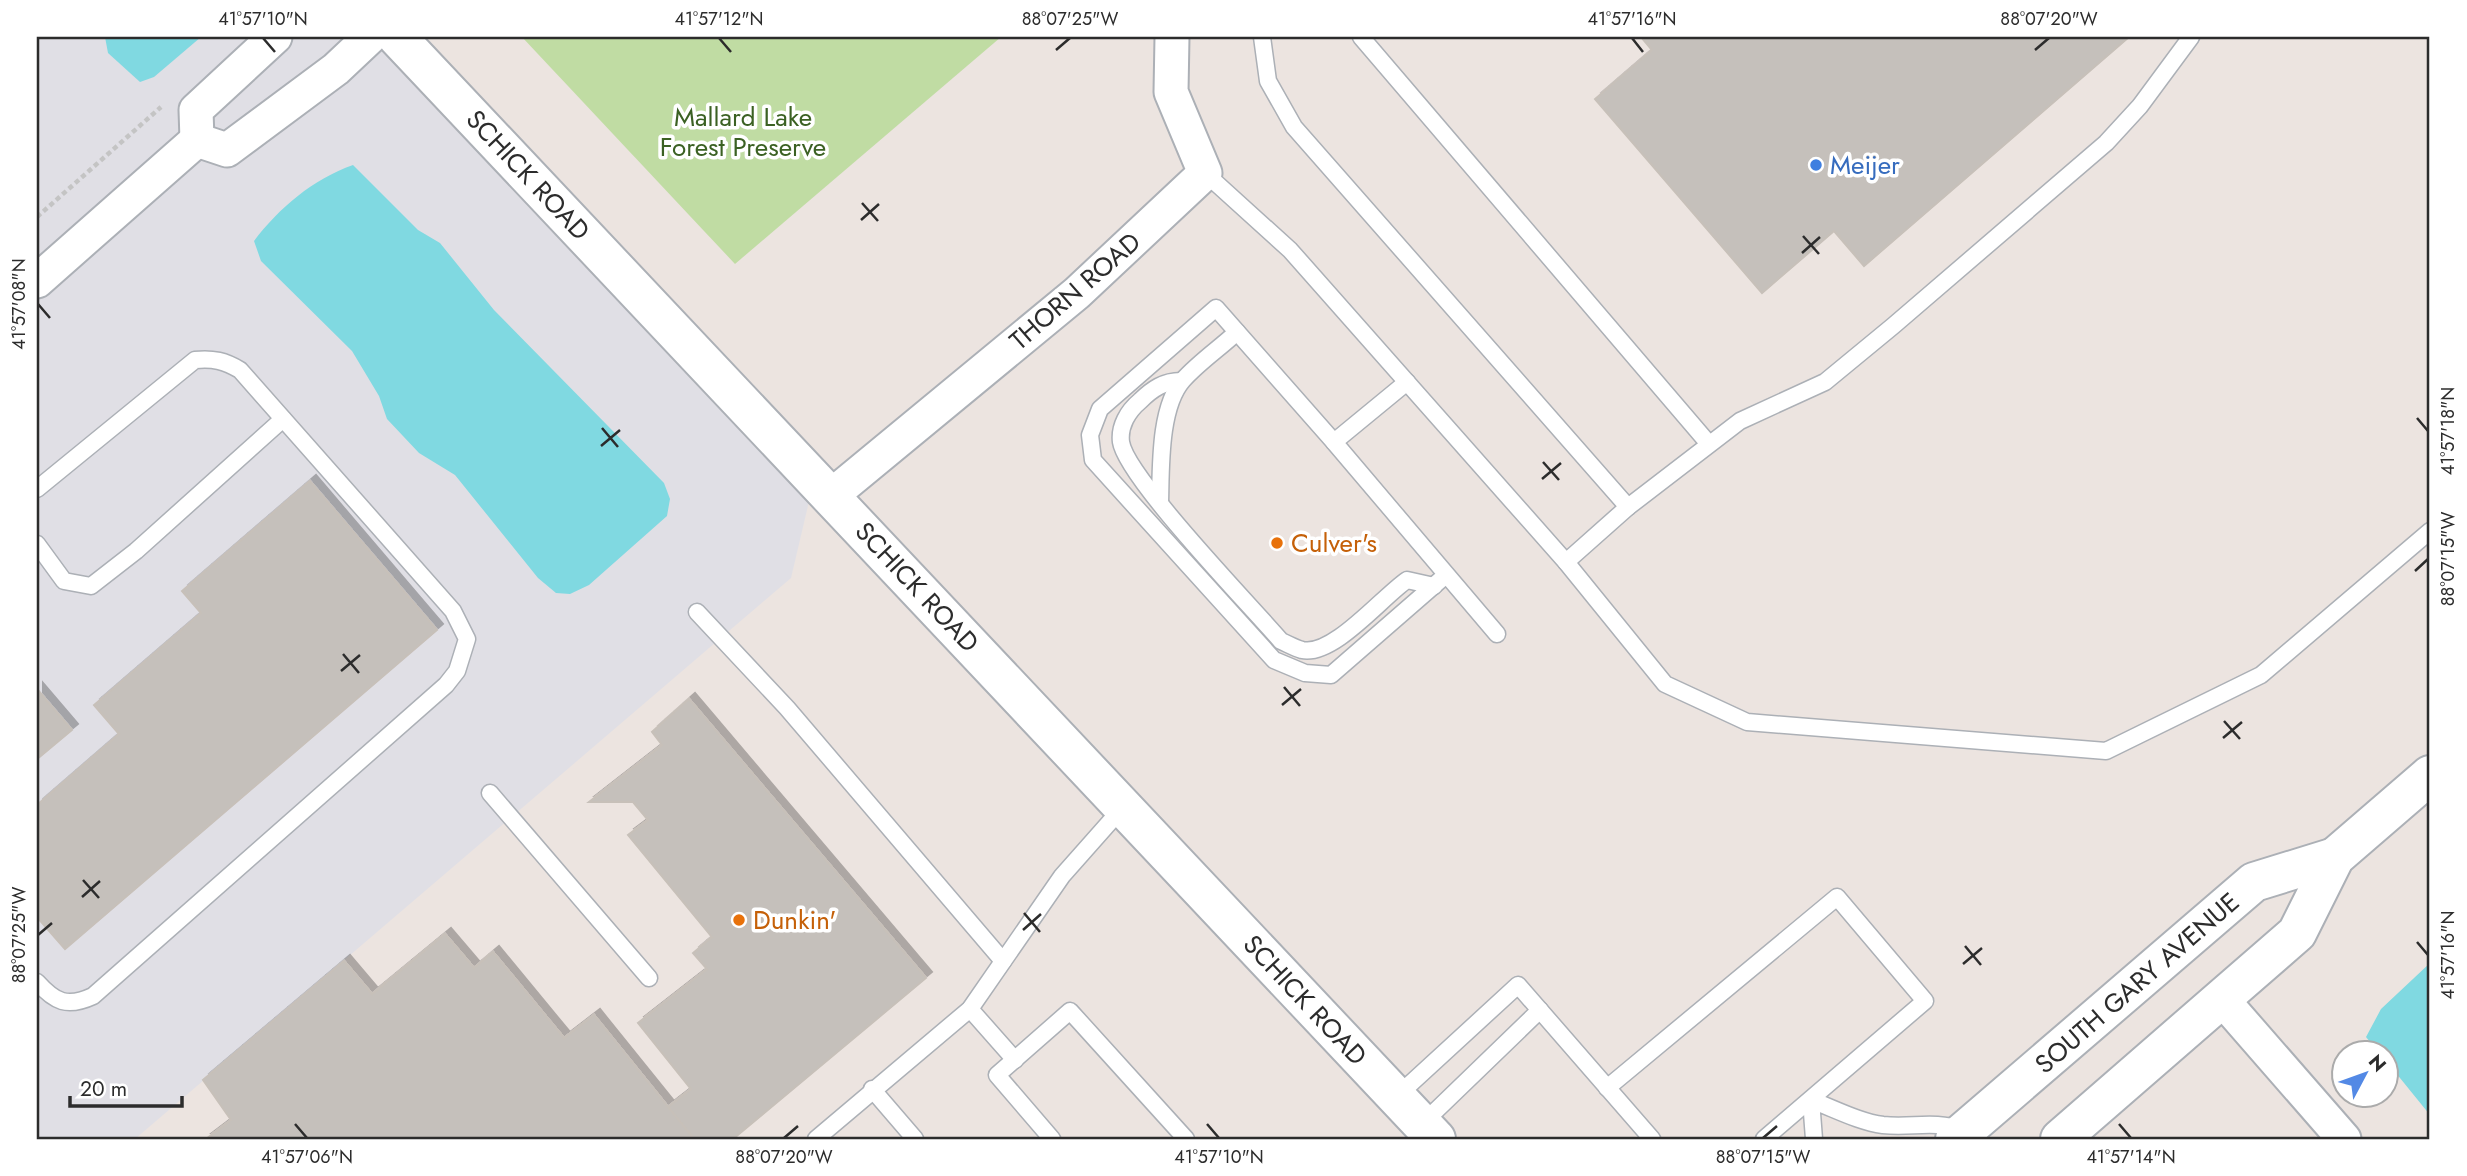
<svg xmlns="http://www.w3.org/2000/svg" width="2467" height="1176" viewBox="0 0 2467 1176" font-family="Jost,sans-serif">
<defs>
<filter id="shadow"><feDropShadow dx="6" dy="-6" stdDeviation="0" flood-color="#0004"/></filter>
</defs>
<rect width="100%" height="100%" fill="#ece4e0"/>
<path fill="#e0dfe5" d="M37,37H371L810,497L791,578L135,1139H37Z"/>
<path fill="#c0dca3" d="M522,37H1001L735,264Z"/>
<g fill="#80d9e1">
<path d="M105,37H201L154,77L140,82L108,53Z"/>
<path d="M353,165L418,230L440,243L494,310L664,483L670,499L667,516L589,585L570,594L556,593L538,578L455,475L419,453L387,419L379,396L352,351L261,261L254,241C279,208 313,179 353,165Z"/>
<path d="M2430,963V1115L2387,1062L2386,1054L2379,1053L2366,1037L2381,1009Z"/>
</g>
<g fill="#c5c0bb" stroke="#c7c0b9" stroke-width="2" filter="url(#shadow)">
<path d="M1641,37H2129L1864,266L1834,231L1762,293L1595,99L1652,50Z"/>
<path d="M310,481L437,630L65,949L37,917V805L119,734L94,705L201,613L182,591Z"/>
<path d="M37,689L72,730L37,759Z"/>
<path d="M689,699L926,978L733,1139H694L668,1107L691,1089L638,1023L707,969L693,953L712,937L628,835L648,820L633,802H589L662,745L652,732Z"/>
<path d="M445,934L474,968L493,952L564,1038L594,1015L694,1139H206L231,1120L203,1080L344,961L372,994Z"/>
</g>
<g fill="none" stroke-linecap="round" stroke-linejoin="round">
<g stroke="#acb0b6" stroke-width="19">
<g id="lane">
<path d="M1262,37L1268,81L1294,127L1628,507"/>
<path d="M1361,37L1709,444"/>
<path d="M1205,173L1290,250L1566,562L1665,684L1747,722L2106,751L2261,675L2430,531"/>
<path d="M1181,381C1164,381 1152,389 1140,401C1128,411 1119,426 1121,442C1126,477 1252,607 1281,641C1288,644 1295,648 1302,650C1333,657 1382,597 1407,580L1434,586"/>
<path d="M1407,382L1334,442L1497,634"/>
<path d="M1334,442L1216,308L1100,409L1090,435L1093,460L1274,660L1305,673L1331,675L1446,575"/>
<path d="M37,489L195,360C213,358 225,361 240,370L453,611L467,639L457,671L446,685L93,996C67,1008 55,1002 37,982"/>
<path d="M1160,503C1161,468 1159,407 1183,380C1199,362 1220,348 1237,332"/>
<path d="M37,544L64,581L91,586L136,551L283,419"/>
<path d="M1566,562L1628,507L1740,421L1825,382L1893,326L2106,143L2140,106L2191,37"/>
<path d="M697,612L787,708L1003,961"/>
<path d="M490,793L649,978"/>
<path d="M970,1009L1015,1060"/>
<path d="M1607,1088L1837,897L1925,1001L1764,1139"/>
<path d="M872,1089L915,1139"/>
<path d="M1396,1097L1518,985L1652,1139"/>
<path d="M1422,1124L1540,1010"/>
<path d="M816,1139L970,1009L1062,876L1124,806"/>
<path d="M1052,1139L997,1075L1070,1011L1186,1139"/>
<path d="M1814,1139L1811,1100C1833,1108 1859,1122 1883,1125C1913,1128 1933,1120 1963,1130"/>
</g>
</g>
<g stroke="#acb0b6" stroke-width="37">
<g id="street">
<path d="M197,140L227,150L336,69L370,37"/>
<path d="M197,140L196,110L275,37"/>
<path d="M37,281L197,140"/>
<path d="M831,496L1077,293L1205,173L1171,92L1172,37"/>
<path d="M2221,998L2344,1139"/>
</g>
</g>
<g stroke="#acb0b6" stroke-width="42">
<g id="secondary">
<path d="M397,37L1436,1139"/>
<path d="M1955,1139L2254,882L2335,857"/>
<path d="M2060,1139L2297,933L2335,857L2430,775"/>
</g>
</g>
<path stroke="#c4c4c4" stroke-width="4.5" stroke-dasharray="5 3.5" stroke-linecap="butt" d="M37,217L161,107"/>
<use href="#lane" stroke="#fff" stroke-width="16"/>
<use href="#street" stroke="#fff" stroke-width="33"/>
<use href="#secondary" stroke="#fff" stroke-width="38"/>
</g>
<path fill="none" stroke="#2c2c2c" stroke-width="2.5" d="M263,38L275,52M719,38L731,52M1632,38L1643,52M1056,50L1070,38M2035,50L2049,38M862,203L878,221M861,220L879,204M1803,236L1819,254M1802,253L1820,237M38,304L50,318M2417,418L2428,431M602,428L618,447M601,446L620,430M1543,462L1559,480M1542,479L1561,463M2415,571L2428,559M343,654L359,673M341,671L360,655M1284,687L1300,706M1282,705L1301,689M2224,721L2240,739M2223,738L2242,722M83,880L99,898M82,897L100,881M1024,913L1040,932M1023,930L1041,914M38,935L52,923M2417,942L2428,955M1965,946L1981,965M1963,964L1982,948M295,1124L307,1138M1207,1124L1219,1138M2119,1124L2131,1138M784,1138L798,1126M1763,1138L1777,1126"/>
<circle fill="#3f7fe0" stroke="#fff" stroke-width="2.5" cx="1816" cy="165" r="7"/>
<g fill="#e8710a" stroke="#fff" stroke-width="2.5">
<circle cx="1277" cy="543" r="7"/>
<circle cx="739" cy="920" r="7"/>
</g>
<g text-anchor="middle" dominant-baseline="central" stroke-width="7" stroke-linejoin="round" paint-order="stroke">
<g font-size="26" fill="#3b6123" stroke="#fff">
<text x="743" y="117">Mallard Lake<tspan x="743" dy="30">Forest Preserve</tspan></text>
</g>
<g font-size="26" fill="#366cbe" stroke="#fff" text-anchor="start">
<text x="1830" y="165">Meijer</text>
</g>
<g font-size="26" fill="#2c2c2c" stroke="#fff">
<text transform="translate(528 175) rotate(47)">SCHICK ROAD</text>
<text transform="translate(1075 291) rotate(-41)">THORN ROAD</text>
<text transform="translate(917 587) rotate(47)">SCHICK ROAD</text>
<text transform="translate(2137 983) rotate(-41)">SOUTH GARY AVENUE</text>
<text transform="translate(1305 1000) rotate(47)">SCHICK ROAD</text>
</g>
<g font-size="26" fill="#c56008" stroke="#fff" text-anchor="start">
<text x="1291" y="543">Culver's</text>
<text x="753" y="920">Dunkin'</text>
</g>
</g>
<rect width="2467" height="1176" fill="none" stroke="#ffffff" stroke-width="77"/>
<g transform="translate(2365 1074) rotate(49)"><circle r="33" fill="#ffffff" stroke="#ababab" stroke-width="2"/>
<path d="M0-5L12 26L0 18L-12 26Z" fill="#5389e5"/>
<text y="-10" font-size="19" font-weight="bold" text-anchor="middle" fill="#2c2c2c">N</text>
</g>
<path d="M70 1096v10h112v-10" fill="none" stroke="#2c2c2c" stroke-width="3.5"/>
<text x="80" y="1096" font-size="21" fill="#2c2c2c" stroke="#ffffff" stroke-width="5" paint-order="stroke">20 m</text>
<rect x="38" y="38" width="2390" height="1100" fill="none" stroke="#2c2c2c" stroke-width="2.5"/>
<g font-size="18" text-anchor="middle" fill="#2c2c2c">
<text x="263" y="25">41°57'10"N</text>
<text x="719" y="25">41°57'12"N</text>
<text x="1070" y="25">88°07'25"W</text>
<text x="1632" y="25">41°57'16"N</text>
<text x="2049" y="25">88°07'20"W</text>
<text transform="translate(19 304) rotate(-90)" y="6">41°57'08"N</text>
<text transform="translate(2448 431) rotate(-90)" y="6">41°57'18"N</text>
<text transform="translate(2448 559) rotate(-90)" y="6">88°07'15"W</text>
<text transform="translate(19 935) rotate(-90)" y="6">88°07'25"W</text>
<text transform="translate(2448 955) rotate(-90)" y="6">41°57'16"N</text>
<text x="307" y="1163">41°57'06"N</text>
<text x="784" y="1163">88°07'20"W</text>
<text x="1219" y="1163">41°57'10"N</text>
<text x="1763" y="1163">88°07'15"W</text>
<text x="2131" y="1163">41°57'14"N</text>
</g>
</svg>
